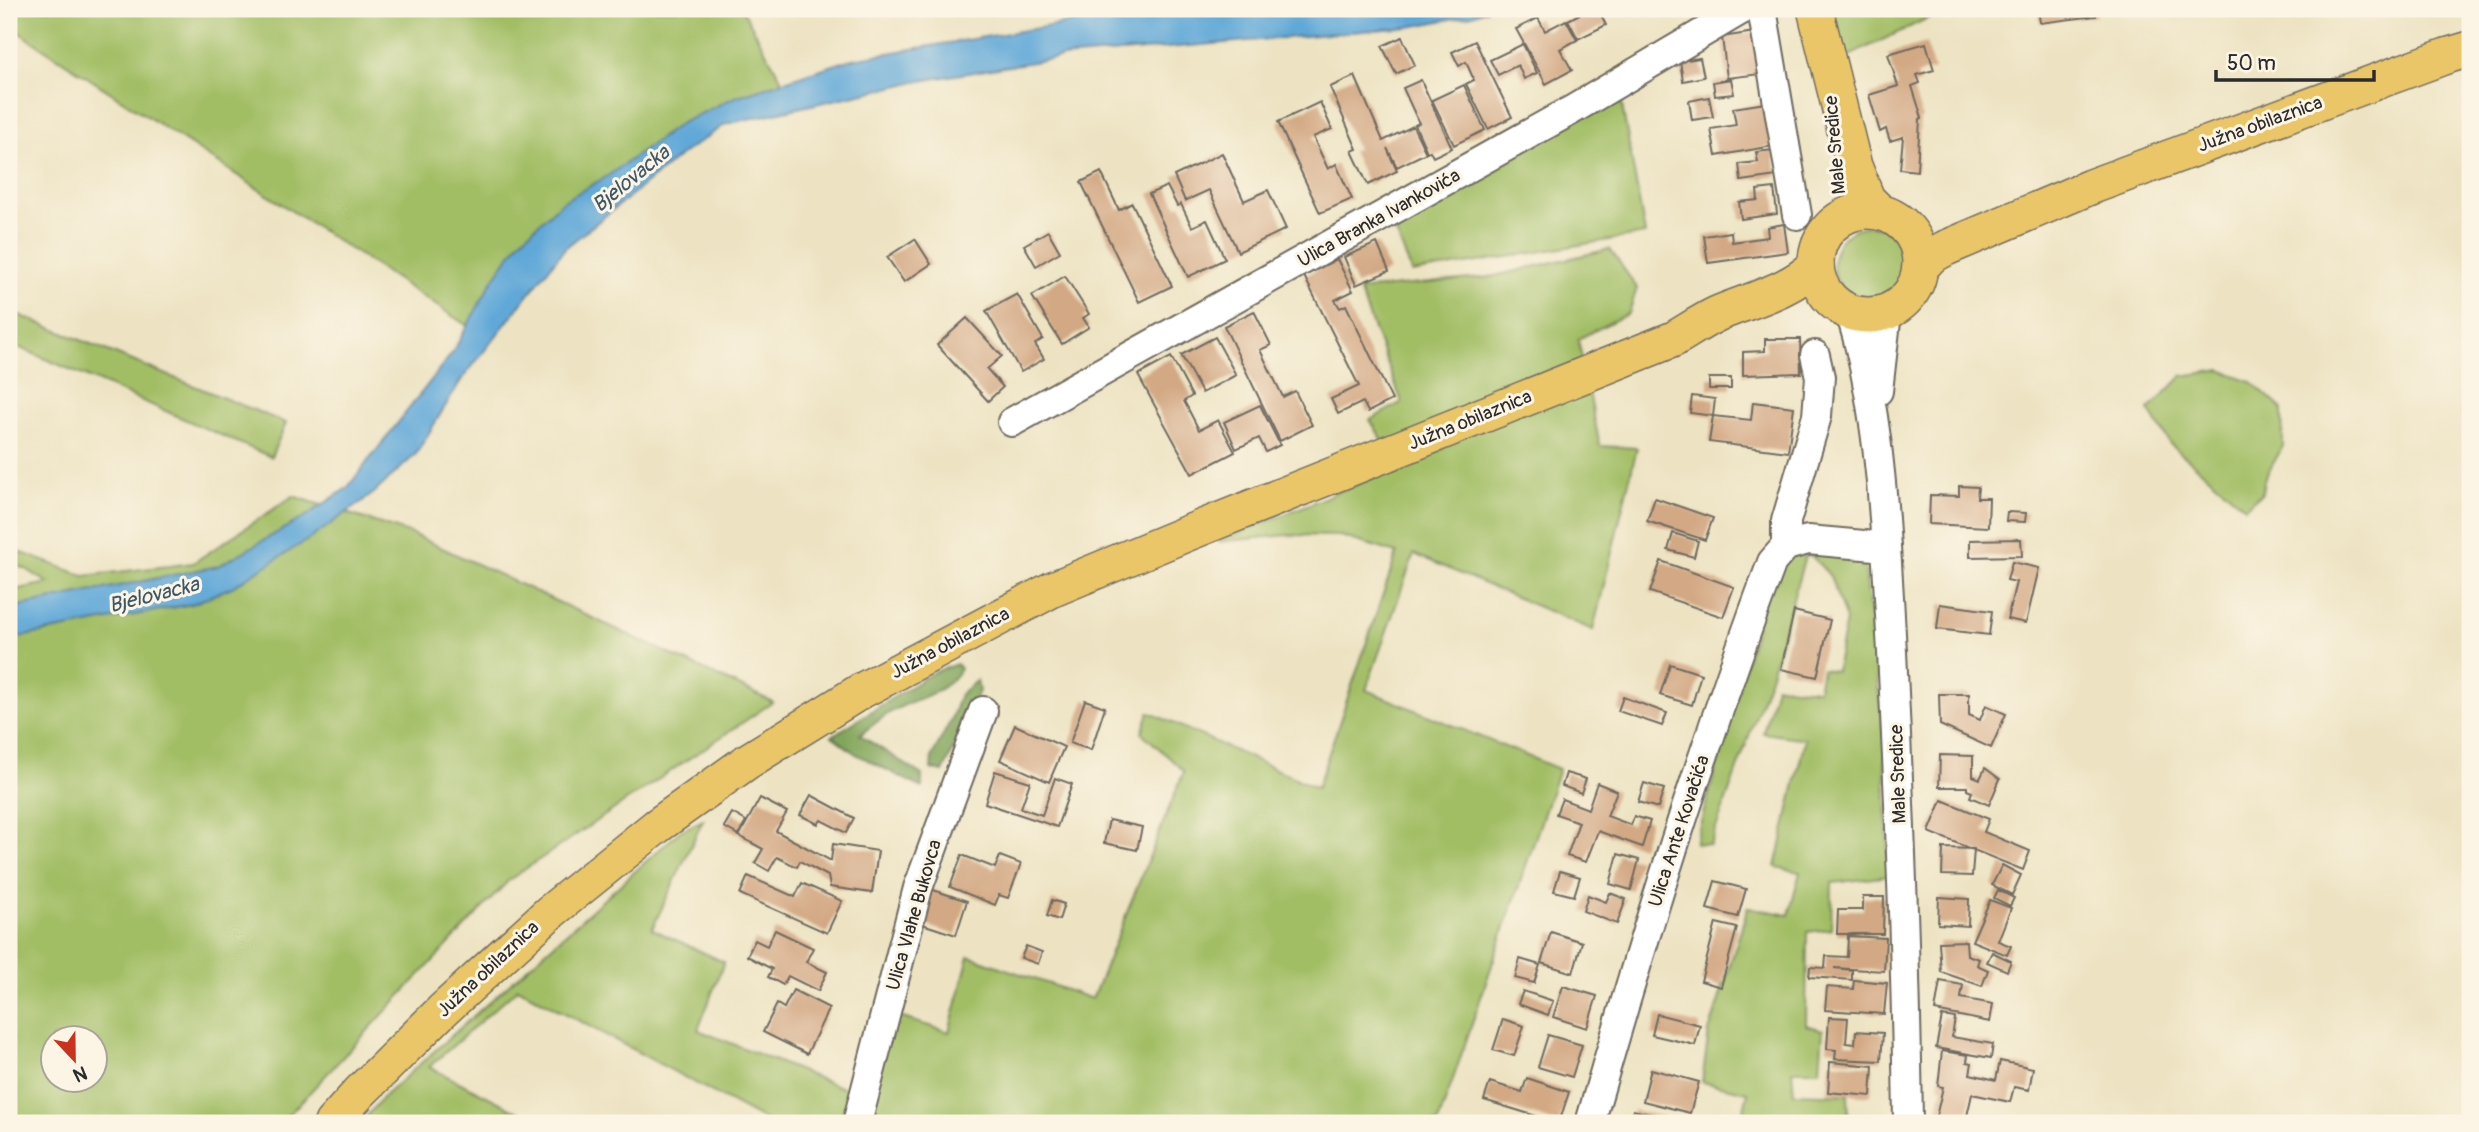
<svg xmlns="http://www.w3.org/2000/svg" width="2479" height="1132" viewBox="0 0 2479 1132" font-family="Pangolin,sans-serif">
<rect width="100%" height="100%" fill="#fcf5e5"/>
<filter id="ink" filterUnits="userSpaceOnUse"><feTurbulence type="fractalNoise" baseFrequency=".0143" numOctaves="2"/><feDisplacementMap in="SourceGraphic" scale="14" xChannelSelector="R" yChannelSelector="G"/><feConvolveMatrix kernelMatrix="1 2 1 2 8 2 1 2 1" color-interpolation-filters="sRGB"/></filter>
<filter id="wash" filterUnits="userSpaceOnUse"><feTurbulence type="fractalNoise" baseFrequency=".00686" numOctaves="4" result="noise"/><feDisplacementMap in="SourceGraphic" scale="28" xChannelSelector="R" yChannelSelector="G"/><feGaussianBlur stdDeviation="1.57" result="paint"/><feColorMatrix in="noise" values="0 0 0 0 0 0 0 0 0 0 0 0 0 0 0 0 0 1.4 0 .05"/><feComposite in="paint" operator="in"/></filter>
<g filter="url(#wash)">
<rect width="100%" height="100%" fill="#ede3c3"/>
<g fill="#a2be65" stroke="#667448" stroke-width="2" fill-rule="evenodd">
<path d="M9,9H742L788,91L752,100L546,252L483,336L9,26Z"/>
<path d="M1815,9H1947L1828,66Z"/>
<path d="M1618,83L1645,234L1412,273L1388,213Z"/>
<circle cx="1870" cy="263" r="37"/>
<path d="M1610,249L1637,288L1629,313L1578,339L1600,446L1637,448L1593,630L1414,554L1366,690L1559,769L1438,1123H857L886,1013L949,1032L969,956L1092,999L1184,771L1142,733L1149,712L1317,788L1397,553L1340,536L1288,535L1218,542L1444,448L1390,452L1370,420L1402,402L1359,290L1490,277Z"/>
<path d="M9,311L286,423L271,457L9,343Z"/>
<path d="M2221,370L2251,381L2282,409L2283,446L2264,480L2262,493L2245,507L2170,444L2149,410L2182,376Z"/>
<path d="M293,496L412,534L773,702L509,880L281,1123H9V591L48,583L26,569L9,563V548L84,576L193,563ZM52,1038H94V1080H52Z"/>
<path d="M1791,548L1863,551L1884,740L1889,876L1832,883L1831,929L1807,932L1806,1025L1823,1030L1820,1070H1792L1794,1093L1848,1095L1849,1123H1741L1748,1092L1702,1082L1709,1032L1748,907L1789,915L1800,872L1776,867L1805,739L1763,733L1776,686L1818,690L1822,669L1836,671L1846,620L1830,576L1811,555L1805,557L1771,674L1710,845L1695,843L1766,591Z"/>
<path d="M703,820L652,929L724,962L698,1030L858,1094L853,1123H770L518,988L429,1067L540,1123H361L381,1099L680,831Z"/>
</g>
<g fill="#81a55a" stroke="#566842" stroke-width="2">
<path d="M957,664L960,669C944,696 916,697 891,712C880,719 870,727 860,735L922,775V788L856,754L832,736L934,672Z"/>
<path d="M977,680L979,691L943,772L931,769L932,756L951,720L960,694Z"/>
</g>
<path fill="#61a8d8" stroke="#466a82" stroke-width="2" d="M1237,9H1488L1472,15L1409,27L1063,57L914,82L726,124L685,152L565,248L460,382L416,454L374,493L314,536L232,587L192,604L9,639V610L24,605L218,566L303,518L347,488L453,352L492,281L520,241L562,202L609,175L681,123L735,97L852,59L1104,17Z"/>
<g id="blocks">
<g fill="#d3a884">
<path d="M1589,9H1598L1606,25L1578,39L1568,20Z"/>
<path d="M2038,9H2095L2096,16L2040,23Z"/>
<path d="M1538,18L1545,31L1566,20L1577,40L1560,49L1572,70L1546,84L1516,29Z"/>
<path d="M1755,32L1761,74L1727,78L1722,37Z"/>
<path d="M1402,37L1415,65L1396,74L1382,46Z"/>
<path d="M1475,41L1512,117L1488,129L1466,84L1474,80L1466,62L1459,66L1452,52Z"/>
<path d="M1926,43L1934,70L1917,75L1920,83L1912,86L1922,118L1920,119L1917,171L1900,169L1903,137L1890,141L1886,129L1880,132L1869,95L1898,86L1888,54Z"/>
<path d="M1523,44L1537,73L1524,79L1518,65L1498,75L1490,60Z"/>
<path d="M1700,58L1704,77L1683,81L1680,61Z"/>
<path d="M1355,76L1383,141L1413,126L1426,153L1397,167L1387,148L1397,171L1368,185L1352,151L1357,149L1330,87Z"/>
<path d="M1731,79L1734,94L1715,96L1713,82Z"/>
<path d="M1421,80L1452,148L1433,157L1430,151L1427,152L1415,125L1419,123L1403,88Z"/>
<path d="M1464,85L1485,130L1454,145L1432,100Z"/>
<path d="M1709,97L1713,117L1692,120L1689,101Z"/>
<path d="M1320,102L1332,129L1313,137L1328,169L1336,164L1352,199L1320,213L1278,122Z"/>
<path d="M1766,103L1773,146L1716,156L1711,129L1736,125L1733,108Z"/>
<path d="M1773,150L1777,176L1741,181L1739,164L1758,162L1756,152Z"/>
<path d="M1222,153L1244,201L1268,190L1286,229L1238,252L1209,190L1185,201L1174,176Z"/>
<path d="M1101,172L1119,210L1132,203L1172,286L1139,302L1081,182Z"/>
<path d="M1167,186L1177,206L1181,204L1192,227L1207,220L1225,259L1188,277L1149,194Z"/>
<path d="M1774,188L1777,214L1741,219L1739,202L1758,200L1757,190Z"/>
<path d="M1784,224L1788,252L1708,263L1704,236L1731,232L1732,242L1768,237L1767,227Z"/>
<path d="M1048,231L1060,252L1036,266L1024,245Z"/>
<path d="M915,239L931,264L904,282L887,257Z"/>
<path d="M1377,243L1389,271L1356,285L1344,257Z"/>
<path d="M1337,259L1353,291L1335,300L1340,308L1346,305L1392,400L1368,412L1363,402L1338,414L1331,399L1359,386L1304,276Z"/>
<path d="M1065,276L1089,314L1083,318L1089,327L1062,344L1032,296Z"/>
<path d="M1017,294L1043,339L1035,344L1044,359L1021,372L986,311Z"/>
<path d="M1254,311L1271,345L1260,350L1283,397L1295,391L1312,425L1280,441L1224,326Z"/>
<path d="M967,318L1002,356L987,369L1003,387L988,401L937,345Z"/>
<path d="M1215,337L1236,375L1202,393L1181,355Z"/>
<path d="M1765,339H1800L1801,373L1743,375V352L1765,351Z"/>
<path d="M1171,357L1192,396L1184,401L1199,430L1218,420L1235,452L1192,474L1138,375Z"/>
<rect x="1709" y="378" width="22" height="11"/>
<path d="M1692,396L1715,399L1713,416L1690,413Z"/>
<path d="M1753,402L1794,407L1788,452L1709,442L1713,416L1751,420Z"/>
<path d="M1260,405L1280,445L1266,452L1259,438L1236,449L1224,422Z"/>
<path d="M1959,486L1978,487L1977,498H1989L1988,527L1929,524L1930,495L1959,496Z"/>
<path d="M1655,498L1713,518L1705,540L1647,521Z"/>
<path d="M2007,512L2026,513L2025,522L2006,521Z"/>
<path d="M1673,533L1698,541L1694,557L1668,550Z"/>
<path d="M2021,539L2022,556L1970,557V540Z"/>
<path d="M1661,561L1734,587L1723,617L1650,592Z"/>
<path d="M2012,562L2039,568L2026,623L2007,619L2016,582L2007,580Z"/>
<path d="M1940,604L1992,611L1989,635L1937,629Z"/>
<path d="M1794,611L1830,620L1817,677L1781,669Z"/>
<path d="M1670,664L1701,674L1692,705L1660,695Z"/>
<path d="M1939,694H1969V715L1980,720L1986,705L2006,714L1991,748L1940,725Z"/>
<path d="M1623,697L1667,713L1662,726L1618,711Z"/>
<path d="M1085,700L1105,707L1091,750L1070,743Z"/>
<path d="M1015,725L1064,747L1049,782L1000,760Z"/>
<path d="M1940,755L1973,756V776L1980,779L1985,768L2000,779L1989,805L1970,797L1972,792L1967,790V787H1939Z"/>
<path d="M995,771L1030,782L1021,808L1042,815L1055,778L1072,784L1057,827L985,803Z"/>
<path d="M1566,773L1586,779L1581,793L1562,786Z"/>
<path d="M1597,783L1617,791L1607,816L1631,825L1634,816L1650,821L1642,847L1598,831L1586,862L1567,856L1579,822L1556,814L1562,799L1588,809Z"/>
<path d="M1644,783L1664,789L1658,808L1638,802Z"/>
<path d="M811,795L854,818L846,833L821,820L818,824L800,815Z"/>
<path d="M760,798L787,812L776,831L831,861L833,844L878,851L872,893L830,887L828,876L800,861L797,867L777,857L769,871L755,863L763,849L739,836Z"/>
<path d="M1942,800L1989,819L1984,832L2030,851L2023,870L1929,832Z"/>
<path d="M732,813L746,821L738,835L724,827Z"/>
<path d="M1109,820L1142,827L1137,850L1104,843Z"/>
<path d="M1943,848L1974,849L1972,876L1942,875Z"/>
<path d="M1618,854L1639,860L1631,890L1610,884Z"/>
<path d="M962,855L995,868L1000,856L1021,864L1008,898L999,895L995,905L950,887Z"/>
<path d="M2002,865L2021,875L2012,895L1992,885Z"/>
<path d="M1560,871L1580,877L1574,896L1554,891Z"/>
<path d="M748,876L795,897L802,883L842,901L827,933L740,894Z"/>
<path d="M1715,881L1746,889L1738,917L1707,909Z"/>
<path d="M927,888L967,901L956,935L916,922Z"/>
<path d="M1998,890L2014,898L2010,906L1994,898Z"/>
<path d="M1610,893L1626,899L1617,924L1583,911L1588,895L1606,902Z"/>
<path d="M1863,897H1884L1883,934H1837L1838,910H1863Z"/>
<path d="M1939,897L1969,899L1968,926L1938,924Z"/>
<path d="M1052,900L1064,904L1059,920L1047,916Z"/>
<path d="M1990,900L2011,908L1998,941L2011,946L2007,955L1972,941Z"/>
<path d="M1716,923L1737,928L1721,987L1701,981Z"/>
<path d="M775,930L813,948L806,962L827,972L818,991L788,976L783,985L768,977L772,969L747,956L755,940L767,946Z"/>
<path d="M1551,932L1582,942L1573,973L1541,963Z"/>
<path d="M1848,936L1886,938L1884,971L1834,968L1852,970V980L1809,977L1810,967L1825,968L1826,956L1847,957Z"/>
<path d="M1966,941L1967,955L1979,959L1977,965L1988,970L1982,986L1941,972L1939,942Z"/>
<path d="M1026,946L1042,952L1038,964L1021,958Z"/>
<path d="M1992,952L2011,961L2007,971L1987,962Z"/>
<path d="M1520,959L1540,965L1534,983L1515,978Z"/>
<path d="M1854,980L1887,983L1884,1014L1825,1010L1827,987L1853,989Z"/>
<path d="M1940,981L1963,985L1961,998L1993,1004L1990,1022L1935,1011Z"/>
<path d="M1563,986L1597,996L1587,1028L1553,1017Z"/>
<path d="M793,990L829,1008L807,1054L763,1032L777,1004L784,1008Z"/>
<path d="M1523,991L1553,1001L1548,1015L1518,1004Z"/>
<path d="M1657,1014L1700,1025L1695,1045L1652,1035Z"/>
<path d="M1942,1016L1955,1018L1952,1037L1993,1044L1991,1058L1936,1048Z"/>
<path d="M1829,1017L1848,1018L1846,1043L1855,1044L1856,1031L1883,1033L1881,1061L1835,1059L1836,1050L1827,1049Z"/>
<path d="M1503,1019L1524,1026L1514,1056L1493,1050Z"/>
<path d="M1548,1035L1582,1045L1572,1077L1538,1067Z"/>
<path d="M1942,1051L1968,1055L1967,1062L1972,1063L1970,1074L1996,1080L2000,1061L2033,1068L2029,1090L2014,1087L2010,1102L1972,1094L1967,1116L1985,1120V1123L1935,1121L1943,1087L1938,1086Z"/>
<path d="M1830,1062L1873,1066L1871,1096L1828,1092Z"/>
<path d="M1651,1069L1699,1082L1690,1113L1643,1101Z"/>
<path d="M1527,1078L1569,1092L1559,1123L1484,1100L1490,1082L1522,1092Z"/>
<path d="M1633,1110L1676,1120L1675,1123H1630Z"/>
</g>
</g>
</g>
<g filter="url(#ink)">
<use href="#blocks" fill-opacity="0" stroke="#6f6b60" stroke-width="2"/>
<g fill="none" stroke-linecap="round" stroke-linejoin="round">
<g stroke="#6f6b60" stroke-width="32">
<g id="minor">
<path d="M1762,9L1797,215"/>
<path d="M1844,309L1853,322L1857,336C1883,439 1886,547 1892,652C1900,809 1906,966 1908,1123"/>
<path d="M1878,391L1886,321L1892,309"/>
<path d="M1012,422L1572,110L1743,9"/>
<path d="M1786,546V521L1817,416L1820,377L1815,355"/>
<path d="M857,1123L918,888L983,711"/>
<path d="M1590,1123C1644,934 1703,746 1772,562L1786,546L1808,540L1886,547"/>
</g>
</g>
<g stroke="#6f6b60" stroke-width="38">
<g id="major">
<path d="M1815,9L1854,166L1867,199L1880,212"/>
<circle cx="1868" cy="263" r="52"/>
<path d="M1921,267L1931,256L1946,248L2090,187L2446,56L2470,49"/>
<path d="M332,1123L360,1092L443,1010L549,913L657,826L748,761L861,691L1053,589L1188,533L1674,339C1688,331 1702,321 1717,314C1750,300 1790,291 1816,265"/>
</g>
</g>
<use href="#minor" stroke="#fff" stroke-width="28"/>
<use href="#major" stroke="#ebc669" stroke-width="35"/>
</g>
</g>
<g text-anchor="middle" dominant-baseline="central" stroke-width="6" stroke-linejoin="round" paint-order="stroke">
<g font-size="19" fill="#2b2b2b" stroke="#fcf5e5">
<text transform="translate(2260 124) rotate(-20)">Južna obilaznica</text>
<text transform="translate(1835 145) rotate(-95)">Male Sredice</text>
<text transform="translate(1379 218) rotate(-29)">Ulica Branka Ivankovića</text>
<text transform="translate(1470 420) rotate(-22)">Južna obilaznica</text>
<text transform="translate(950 643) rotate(-28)">Južna obilaznica</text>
<text transform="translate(1898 774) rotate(-92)">Male Sredice</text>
<text transform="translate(1679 831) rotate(-72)">Ulica Ante Kovačića</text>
<text transform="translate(914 915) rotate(-74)">Ulica Vlahe Bukovca</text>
<text transform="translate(488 969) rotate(-43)">Južna obilaznica</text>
</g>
<g font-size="21" font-style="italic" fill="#3e5768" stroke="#fcf5e5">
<text transform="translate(631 179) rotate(-39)">Bjelovacka</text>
<text transform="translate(154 595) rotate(-14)">Bjelovacka</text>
</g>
</g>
<rect width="2479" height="1132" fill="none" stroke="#fcf5e5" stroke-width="35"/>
<g transform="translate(74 1059) rotate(158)"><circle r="33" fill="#fcf5e5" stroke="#a8a49b" stroke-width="2"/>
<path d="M0-5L12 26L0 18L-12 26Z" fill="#c8321e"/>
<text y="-10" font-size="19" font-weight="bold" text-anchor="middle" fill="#2b2b2b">N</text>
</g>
<path d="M2216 70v10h158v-10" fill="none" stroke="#2b2b2b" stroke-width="3.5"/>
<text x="2227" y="70" font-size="21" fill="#2b2b2b" stroke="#fcf5e5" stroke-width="5" paint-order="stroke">50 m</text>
</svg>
